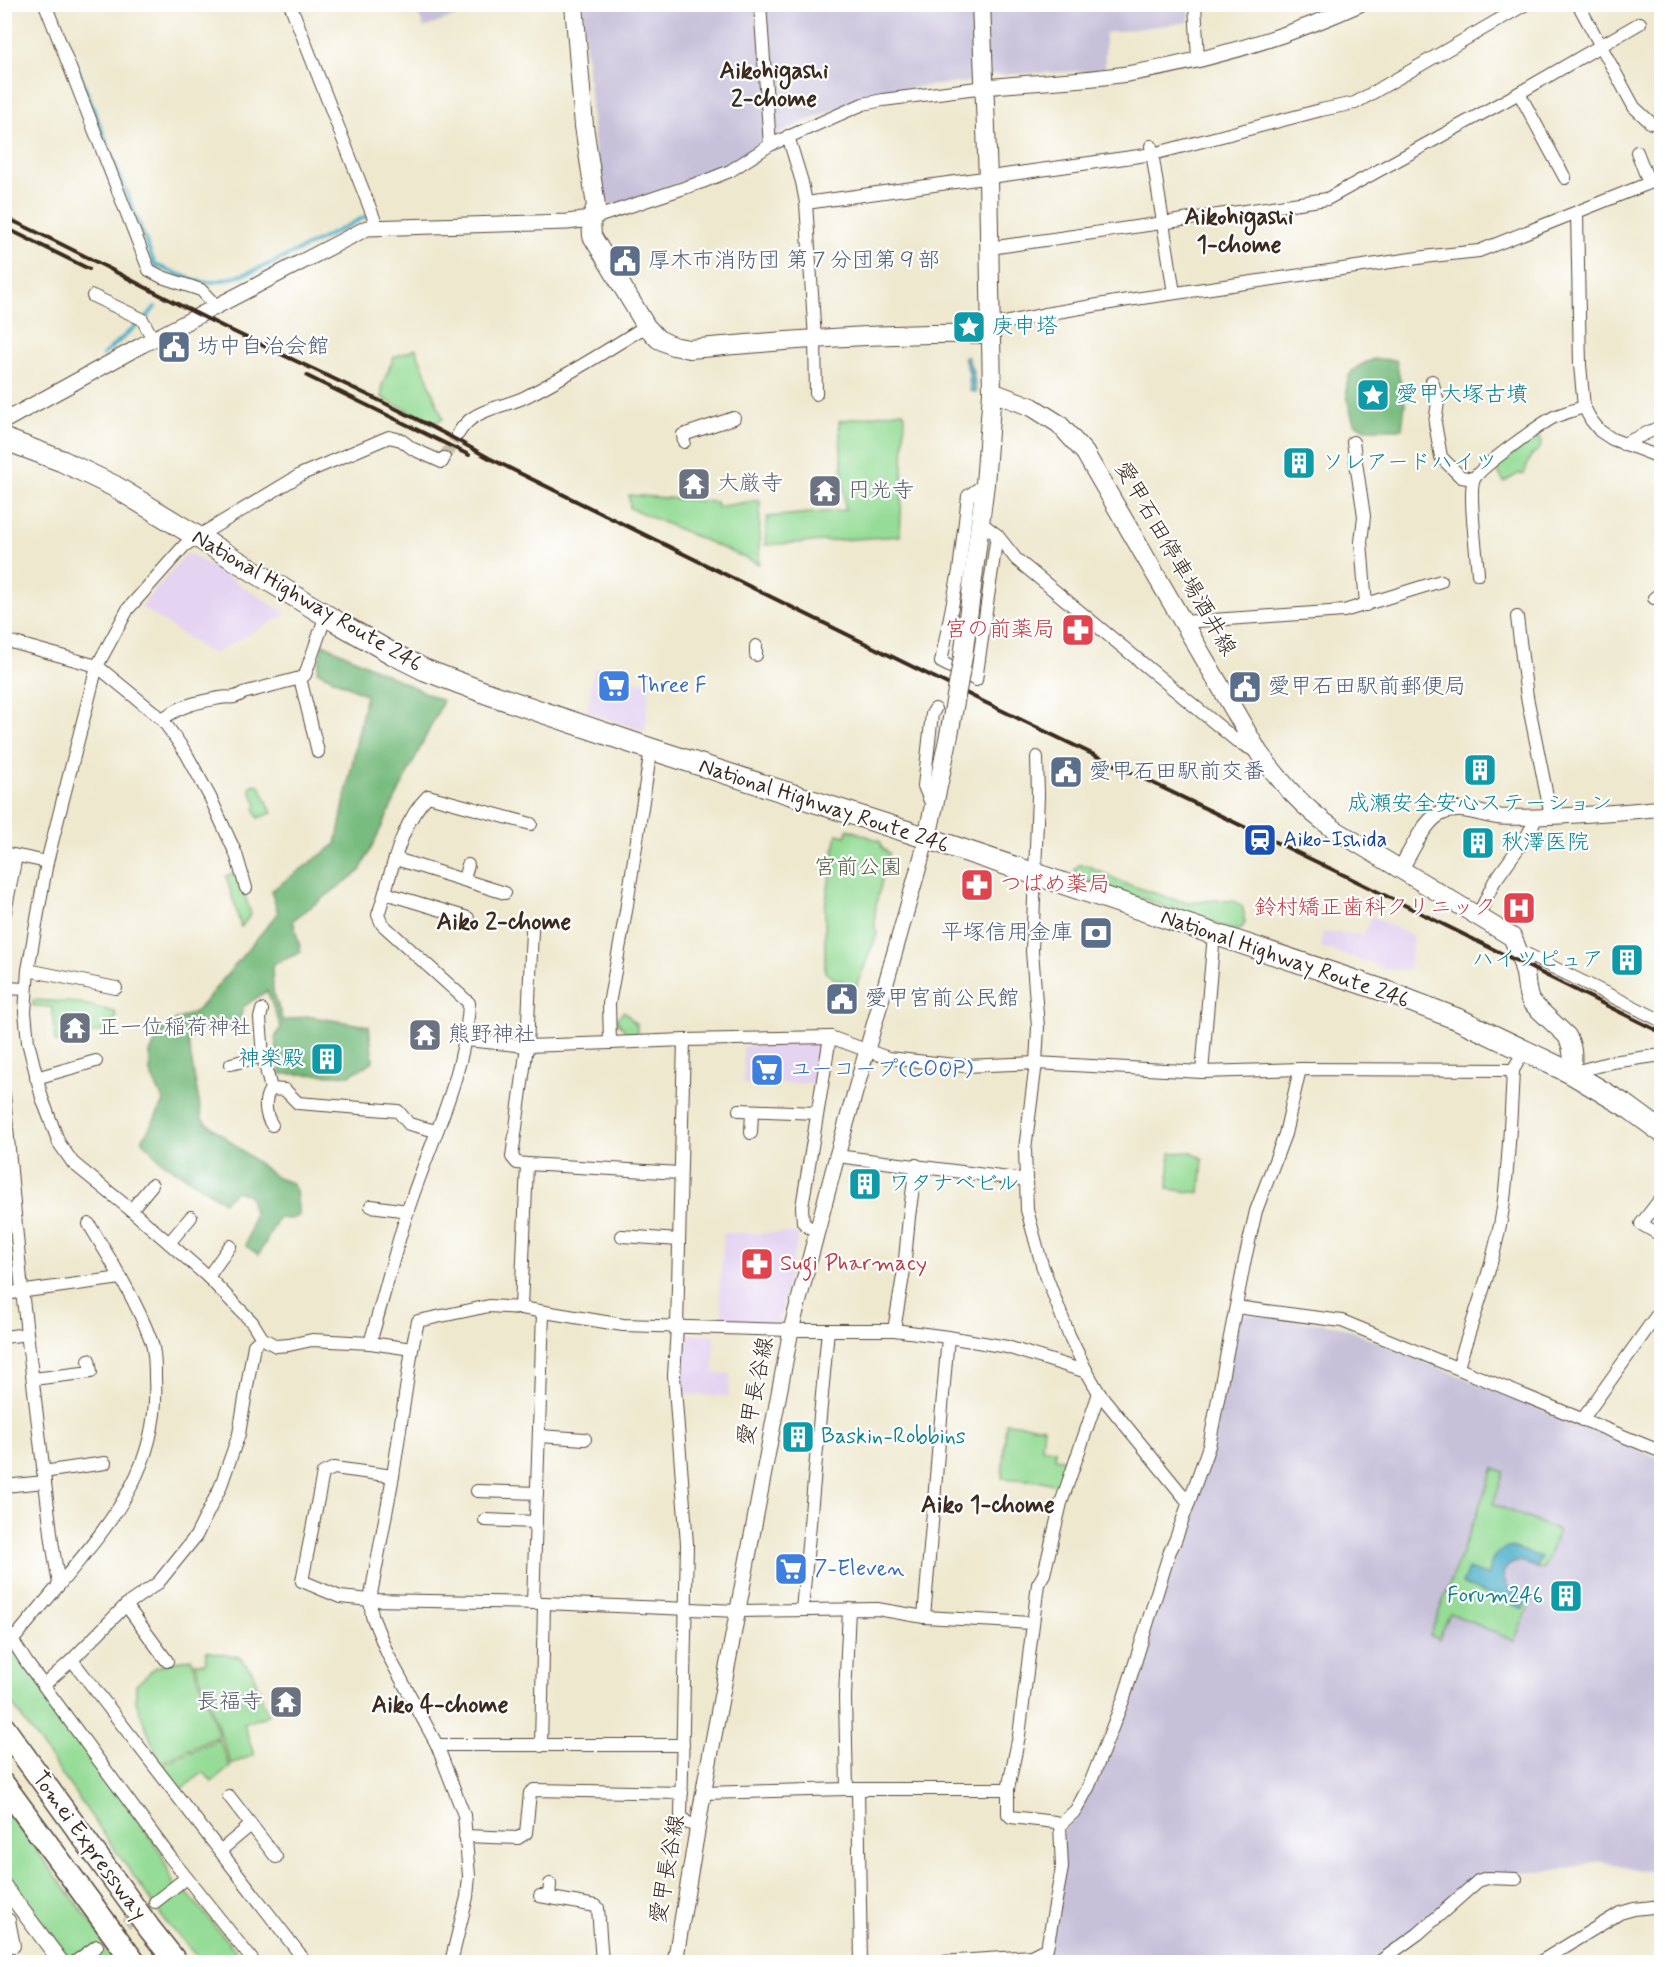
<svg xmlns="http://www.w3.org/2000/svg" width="1666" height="1967" viewBox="0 0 1666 1967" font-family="Mynerve,'Klee One',sans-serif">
<rect width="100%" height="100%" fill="#fff"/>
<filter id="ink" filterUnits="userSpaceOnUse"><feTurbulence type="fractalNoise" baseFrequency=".0167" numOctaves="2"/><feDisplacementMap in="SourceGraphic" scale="12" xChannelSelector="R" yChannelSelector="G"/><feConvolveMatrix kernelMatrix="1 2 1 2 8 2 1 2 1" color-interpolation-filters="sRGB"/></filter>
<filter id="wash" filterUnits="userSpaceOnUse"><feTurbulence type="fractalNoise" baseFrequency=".008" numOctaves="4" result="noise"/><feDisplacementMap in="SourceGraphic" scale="24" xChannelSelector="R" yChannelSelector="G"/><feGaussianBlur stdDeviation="1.35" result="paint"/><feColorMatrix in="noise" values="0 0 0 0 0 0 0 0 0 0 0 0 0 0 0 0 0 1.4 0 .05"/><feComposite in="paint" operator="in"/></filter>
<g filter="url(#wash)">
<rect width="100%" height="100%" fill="#eee8ce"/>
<g fill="#e4d3f1">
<path d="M186,554L192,555L287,614L212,654L141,607Z"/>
<path d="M594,668L650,684L645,731L587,712Z"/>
<path d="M1371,916L1413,936L1409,970L1385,969L1321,947L1323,932L1364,935Z"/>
<path d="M820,1043L825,1048L820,1083L744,1084L743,1046Z"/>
<path d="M724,1233H799L778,1326H724L719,1292Z"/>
<path d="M685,1334L714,1335V1373L730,1374L729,1396L681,1394L680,1342Z"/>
</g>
<g fill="#c6c0d9">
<path d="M1188,4L1189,22L1105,33V70L975,76L970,82L916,87L879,94L854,102L799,124L761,144L732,165L613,206L599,194L582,5Z"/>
<path d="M415,5H484L424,28Z"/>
<path d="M1243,1313L1339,1326L1661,1459V1870L1644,1871L1601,1861L1561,1870L1507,1874L1475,1881L1369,1962H1001L1048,1950L1063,1831L1079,1814L1174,1555L1239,1320Z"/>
</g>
<g fill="#95dc96" stroke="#68835a" stroke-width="1.5">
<path d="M416,349L443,419L434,423L382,398V385L394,357Z"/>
<path d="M902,411L905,415L900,536L765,545L767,517L845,510L839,421Z"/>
<path d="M1538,437L1542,440L1540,448L1531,456L1524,474L1522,475L1520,473L1504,482L1495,467Z"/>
<path d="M629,495L716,502L717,507L760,500L759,564L630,508Z"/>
<path d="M256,784L260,786L272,813L258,818L255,809L257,805L250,790L251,786Z"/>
<path d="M848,829L880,841L882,848L889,853C885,876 869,911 877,934L856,987L835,979L825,972V907L837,834L846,836Z"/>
<path d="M1079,865H1086L1126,884L1173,899L1189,903L1217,900L1234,901L1243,908L1245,923L1240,930H1233L1076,876L1075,869Z"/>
<path d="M237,872L251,914L241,927L226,876Z"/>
<path d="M33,1000L80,1003L115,1012L116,1017L113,1028L55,1042L52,1008L50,1007L33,1006Z"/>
<path d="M624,1011L637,1025V1033L628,1035L616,1019Z"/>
<path d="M1192,1152L1203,1159L1200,1193L1168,1189L1170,1153Z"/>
<path d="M1006,1423L1044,1427L1042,1448L1055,1449V1458L1069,1460L1060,1486L1042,1481L1002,1478Z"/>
<path d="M1494,1468L1504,1472L1493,1504L1559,1531L1543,1570C1528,1564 1514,1555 1503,1572C1504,1591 1517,1594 1532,1600L1514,1641L1450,1613L1439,1639L1430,1635Z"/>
<path d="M4,1635L160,1851L175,1887L189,1895L245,1962H203L166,1922L5,1694Z"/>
<path d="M206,1651L239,1657L252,1671L268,1715L244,1724L254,1755L231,1764L195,1663H206Z"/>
<path d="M191,1658L219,1736L160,1763L136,1702V1685L156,1667Z"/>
<path d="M219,1739L230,1767L212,1782L204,1772L180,1790L162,1765Z"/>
<path d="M4,1807L121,1962H80L70,1959L5,1870Z"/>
</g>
<g fill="#78bc7f" stroke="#5a734e" stroke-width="1.5">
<path d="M1374,359L1396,360L1405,404L1402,429H1365L1354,423C1349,407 1339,380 1356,368C1361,364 1368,362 1374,359Z"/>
<path d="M323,644L443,701L360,871L293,920L301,952L272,965L273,991L283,1021L306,1016L369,1026L373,1061L350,1075L281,1074L275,1038L281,1027L267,991L243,1007L238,1027L200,1029L188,1041L202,1119L277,1178L292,1183L296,1191L299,1216L290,1219L278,1218L259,1255L246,1246L254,1213L249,1195L236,1191L224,1202L161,1161L142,1141L164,1102L150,1073V1053L163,1026L197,1011L278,913L271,891L336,844L366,695L317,671Z"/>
</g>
<g fill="#49afc9" stroke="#426c74" stroke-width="1.5">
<path d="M967,356L973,372L976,392L970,391L969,373L964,357Z"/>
<path d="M1512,1547L1541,1557L1537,1568C1523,1562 1513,1557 1503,1572C1504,1589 1513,1593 1527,1598L1523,1609L1462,1584L1468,1569L1489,1576C1490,1558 1495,1551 1512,1547Z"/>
</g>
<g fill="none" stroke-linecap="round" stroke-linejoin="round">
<g stroke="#49afc9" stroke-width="4">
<path d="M52,4L155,265C167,269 192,281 203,282C242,285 329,234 367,216"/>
<path d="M147,317L155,307"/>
<path d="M103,355L139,323"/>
</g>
</g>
</g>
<g filter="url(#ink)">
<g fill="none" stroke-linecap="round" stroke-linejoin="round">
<g stroke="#cac2ab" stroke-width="12" stroke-dasharray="12 6" stroke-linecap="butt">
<path d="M444,458L458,434"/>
<path d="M97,1946L155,1902"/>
</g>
<g stroke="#564638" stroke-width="14">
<g id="minor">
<path d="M45,4L149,270L162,277L201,290L216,306"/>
<path d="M290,4L377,226"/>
<path d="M760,4L770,145"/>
<path d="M1195,4L1198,60"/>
<path d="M1578,4L1634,107L1651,123"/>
<path d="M1519,93L1565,178"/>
<path d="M788,136L802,182L806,203L815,339L816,394"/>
<path d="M1151,146L1174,293"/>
<path d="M1637,152L1649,183"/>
<path d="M806,203L1153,154L1321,110L1355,103L1526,4"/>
<path d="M1577,213L1580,365L1584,407L1591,420L1600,431L1612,439L1662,458"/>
<path d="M591,219L705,181L730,171L770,145L863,104L883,100L985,87"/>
<path d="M990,248L1327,199L1519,93L1640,23"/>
<path d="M93,296L142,319L153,339"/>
<path d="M991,326L1045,314L1128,300L1432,256L1479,251L1662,178"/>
<path d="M1662,350L1660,351L1662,356"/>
<path d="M1432,381L1438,402L1435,423L1441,457L1461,477L1474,479"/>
<path d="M458,434C462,427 466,422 474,417C489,407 509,405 525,397C567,376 606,351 646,326"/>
<path d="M684,442L683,435L734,418"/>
<path d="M1353,442L1364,516L1361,542L1366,605"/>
<path d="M1623,444L1662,426"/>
<path d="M985,484L968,496L959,571L941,662L976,680L997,535"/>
<path d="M980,522L997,535L1016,559L1238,742L1257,752"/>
<path d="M1478,574C1477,557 1468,490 1474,479C1480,467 1541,424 1554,417C1564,413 1574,410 1584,407"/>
<path d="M1654,598L1662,592"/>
<path d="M1517,617L1527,697L1551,816"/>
<path d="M1182,622L1344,611L1441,581"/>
<path d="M4,640L97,666L162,719L186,753L210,797L236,854L246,888"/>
<path d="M756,655V646"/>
<path d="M300,678L318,752"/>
<path d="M162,719C183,705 196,702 220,698C231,696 232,700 243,693L300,678L305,675L326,615"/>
<path d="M651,749L626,911L609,1004L610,1043L684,1040L677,1327L674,1376L687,1544L681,1816L686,1822L698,1827"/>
<path d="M1037,757L1038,795L1032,951L1038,1027L1036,1063L1025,1149L1027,1210L1042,1265L1069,1335L1087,1372L1099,1393L1189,1503"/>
<path d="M933,808L924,786L932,714L935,709"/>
<path d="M4,853L47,862"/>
<path d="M396,859L505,893"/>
<path d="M464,879L468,865"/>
<path d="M385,893L468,918"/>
<path d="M1478,916L1494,882L1527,836L1537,817"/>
<path d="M4,917L16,856"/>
<path d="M1518,950L1662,1021"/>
<path d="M28,970L116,988"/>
<path d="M4,988L26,989"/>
<path d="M262,1010L260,1018L263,1056"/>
<path d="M466,1040L527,1046L532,930"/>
<path d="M684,1040L830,1037L888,1058L965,1066L1036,1063L1202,1072L1300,1069L1513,1070L1524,1051"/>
<path d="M610,1043L527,1046L512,1157L517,1163L527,1164L680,1173"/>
<path d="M231,1064L263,1056L271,1089"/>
<path d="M1202,1072L1214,934"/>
<path d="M1571,1073L1612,1062L1662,1055"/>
<path d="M36,1078L96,1061"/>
<path d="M4,1095L22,1291L52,1541L59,1585L13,1640"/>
<path d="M739,1110L817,1113"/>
<path d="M272,1125C265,1115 263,1099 271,1089L285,1090L298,1103L398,1111L409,1124L436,1131"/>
<path d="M751,1133L752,1111"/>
<path d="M837,1156L1025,1180"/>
<path d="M1662,1197L1641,1224L1662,1236"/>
<path d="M371,1206L408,1211"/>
<path d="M131,1210L152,1185"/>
<path d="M817,1229L808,1227L803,1222L802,1207L830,1037"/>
<path d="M622,1236L679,1240"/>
<path d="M169,1243L191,1217"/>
<path d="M208,1277L230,1246"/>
<path d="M4,1294L121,1278"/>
<path d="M1236,1307L1342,1321L1662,1452"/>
<path d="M521,1308L527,1164"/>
<path d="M894,1330L904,1270L909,1217L916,1165"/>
<path d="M4,1337L27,1334"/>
<path d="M370,1343C383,1299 394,1254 408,1210C430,1142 466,1075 469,1003L382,924L378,915C391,877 399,824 428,796L531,824"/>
<path d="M412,1349L370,1343L312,1340L289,1345L276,1346L262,1338L252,1322L208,1277L131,1210L73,1163L59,1143L42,1098L28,1042L25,1012L28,970L47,862L97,666L128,609L184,546L197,537L302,474L389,437L401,440L413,449L442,462L444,458"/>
<path d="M1458,1367C1474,1315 1495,1262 1503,1208C1509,1162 1511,1116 1513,1070"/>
<path d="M33,1379L91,1372L89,1360"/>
<path d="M1582,1420L1662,1308"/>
<path d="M539,1436L585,1439"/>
<path d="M43,1472L105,1463"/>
<path d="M393,1476L334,1468L323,1473L302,1581L340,1597L370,1600L544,1603L738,1611L877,1609L924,1617L1032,1623"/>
<path d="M4,1486L45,1482"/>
<path d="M477,1491L537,1493"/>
<path d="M485,1520L536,1522"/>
<path d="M59,1585C112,1521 160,1467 155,1378C155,1366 155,1349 150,1338C135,1298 111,1261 89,1224"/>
<path d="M533,1603L543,1313"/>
<path d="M126,1605L167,1661"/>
<path d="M802,1610L828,1330"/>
<path d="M924,1617L948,1337"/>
<path d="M4,1627L27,1663L170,1857L254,1962"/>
<path d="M72,1660L299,1953L305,1962"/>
<path d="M44,1685L72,1660L126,1605L158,1583L196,1536L220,1488L239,1434L254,1345L262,1338"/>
<path d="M437,1745H683"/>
<path d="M541,1746L544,1603"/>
<path d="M847,1789L845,1697L849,1609"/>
<path d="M858,1789L861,1962"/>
<path d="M704,1793L847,1789H1008"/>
<path d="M229,1796L276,1857"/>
<path d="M1060,1825L1055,1822L1011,1817L1008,1814V1789L1019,1736L1038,1584L1044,1574L1061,1503L1099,1393"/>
<path d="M465,1836L518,1838L526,1833L530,1793L534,1790L682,1793"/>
<path d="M220,1851L251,1825"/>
<path d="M540,1896L596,1906L598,1908L602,1962"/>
<path d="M549,1897L550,1884"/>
<path d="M155,1902L186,1878"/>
<path d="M9,1920L14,1946"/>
<path d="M75,1962L97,1946"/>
<path d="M451,1962L467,1897L469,1876L464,1815L437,1745L388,1655L372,1616L370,1600L393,1476L412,1349L418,1321L489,1306L521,1308L623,1325L791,1330H894L948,1337L1007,1347L1087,1372"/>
<path d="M941,1962L1031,1956L1047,1948L1062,1868L1060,1825L1076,1810L1089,1786L1124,1698L1170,1551L1175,1541L1209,1446L1245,1259L1256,1211L1285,1134L1300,1069"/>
<path d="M1379,1962L1418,1934L1478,1881L1487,1878L1516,1879"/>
<path d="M1540,1962L1620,1913L1634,1909L1662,1906"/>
</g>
</g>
<g stroke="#564638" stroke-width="17">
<g id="tertiary">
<path d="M985,87C1032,82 1080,81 1127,74C1208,61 1285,38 1360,4"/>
<path d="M4,421L142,345L367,228L567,222L591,219"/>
<path d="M1400,870C1410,854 1423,823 1439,814C1458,803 1481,815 1501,817C1521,818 1541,817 1561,816C1595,814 1628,812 1662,808"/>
<path d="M4,1886L61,1962"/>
<path d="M675,1962L706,1778L791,1330L837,1156L927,838"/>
</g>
</g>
<g stroke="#564638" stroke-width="20">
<g id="secondary">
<path d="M574,4L584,126L596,206L591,219L592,236L646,326L658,339L673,346L689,349C790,340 890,332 991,334"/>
<path d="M992,392L1032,407L1059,424L1085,453L1259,753C1281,782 1303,808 1334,829L1512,937C1518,949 1522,961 1525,974C1527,984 1526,993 1531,1002L1567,1036C1574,1049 1573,1060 1571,1073"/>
<path d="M963,657L985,484L992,392L988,178L981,4"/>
<path d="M927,838L949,735"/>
</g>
</g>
<g stroke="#564638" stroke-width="23">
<path id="trunk" d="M4,439L62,461L114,486L337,622L393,654L425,670L486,693L651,749L927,838L1382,990L1460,1020L1571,1073L1628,1107L1662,1132"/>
</g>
<g stroke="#564638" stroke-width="25">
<g id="motorway">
<path d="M4,1728L149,1928L176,1962"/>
<path d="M4,1785L134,1962"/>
</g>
</g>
<use href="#minor" stroke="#fff" stroke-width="12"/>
<use href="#tertiary" stroke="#fff" stroke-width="15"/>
<use href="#secondary" stroke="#fff" stroke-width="18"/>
<use href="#trunk" stroke="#fff" stroke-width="21"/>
<use href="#motorway" stroke="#fff" stroke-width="22"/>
<g stroke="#3b2a1e" stroke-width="4">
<path d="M4,217C79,250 150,292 224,327C313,370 404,409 489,458L980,700L1350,878L1662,1033"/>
<path d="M4,227L89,269"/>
<path d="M307,376L469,455"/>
</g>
<g stroke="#564638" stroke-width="20" stroke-linecap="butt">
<path id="secondary-bridge" d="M949,735L963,657"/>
</g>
<use href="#secondary-bridge" stroke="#fff" stroke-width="18"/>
</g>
</g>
<defs>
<g id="civic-square" transform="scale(1.725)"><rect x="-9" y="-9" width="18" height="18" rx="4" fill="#5c6f8a" stroke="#fff"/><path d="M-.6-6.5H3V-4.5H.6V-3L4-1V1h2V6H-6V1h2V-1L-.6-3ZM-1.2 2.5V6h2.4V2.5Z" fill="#fff"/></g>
<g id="sight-square" transform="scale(1.725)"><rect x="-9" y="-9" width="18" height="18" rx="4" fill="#0f9aa8" stroke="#fff"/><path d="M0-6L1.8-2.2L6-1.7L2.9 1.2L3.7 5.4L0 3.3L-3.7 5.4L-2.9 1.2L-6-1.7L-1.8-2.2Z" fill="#fff"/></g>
<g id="building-square" transform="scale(1.725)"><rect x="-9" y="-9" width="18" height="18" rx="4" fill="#0f9aa8" stroke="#fff"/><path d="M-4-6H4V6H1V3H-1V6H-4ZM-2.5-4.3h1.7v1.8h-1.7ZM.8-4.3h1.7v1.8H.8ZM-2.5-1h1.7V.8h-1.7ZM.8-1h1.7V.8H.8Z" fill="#fff"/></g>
<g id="temple-square" transform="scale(1.725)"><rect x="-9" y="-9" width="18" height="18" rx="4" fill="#6b7280" stroke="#fff"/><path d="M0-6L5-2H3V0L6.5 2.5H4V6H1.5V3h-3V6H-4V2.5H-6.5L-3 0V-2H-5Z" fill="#fff"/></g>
<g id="pharmacy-square" transform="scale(1.725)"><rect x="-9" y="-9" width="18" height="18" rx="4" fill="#e0444e" stroke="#fff"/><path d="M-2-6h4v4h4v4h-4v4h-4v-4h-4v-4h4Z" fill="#fff"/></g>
<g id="supermarket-square" transform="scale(1.725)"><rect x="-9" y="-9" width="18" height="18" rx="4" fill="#3f7fe0" stroke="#fff"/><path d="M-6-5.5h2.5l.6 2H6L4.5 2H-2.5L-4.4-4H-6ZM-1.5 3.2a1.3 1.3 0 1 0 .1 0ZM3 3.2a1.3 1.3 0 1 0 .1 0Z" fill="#fff"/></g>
<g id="station-square" transform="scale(1.725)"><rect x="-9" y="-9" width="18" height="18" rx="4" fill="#1a4fb4" stroke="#fff"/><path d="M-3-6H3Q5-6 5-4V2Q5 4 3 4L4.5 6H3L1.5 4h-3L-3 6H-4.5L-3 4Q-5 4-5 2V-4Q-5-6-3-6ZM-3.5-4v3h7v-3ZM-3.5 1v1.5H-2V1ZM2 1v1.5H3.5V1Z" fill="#fff"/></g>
<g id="hospital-square" transform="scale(1.725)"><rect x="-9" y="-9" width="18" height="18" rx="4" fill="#e0444e" stroke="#fff"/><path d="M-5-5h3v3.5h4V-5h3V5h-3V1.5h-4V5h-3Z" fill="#fff"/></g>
<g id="bank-square" transform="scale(1.725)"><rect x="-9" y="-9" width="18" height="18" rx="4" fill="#5c6f8a" stroke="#fff"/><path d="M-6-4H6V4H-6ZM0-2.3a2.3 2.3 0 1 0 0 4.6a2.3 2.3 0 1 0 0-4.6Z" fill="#fff"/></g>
</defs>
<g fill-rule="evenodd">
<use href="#civic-square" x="625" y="261"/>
<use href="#sight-square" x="969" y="327"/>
<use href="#civic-square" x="174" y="347"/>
<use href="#sight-square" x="1373" y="395"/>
<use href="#building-square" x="1299" y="463"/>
<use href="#temple-square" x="694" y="484"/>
<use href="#temple-square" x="825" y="491"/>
<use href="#pharmacy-square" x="1078" y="630"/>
<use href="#supermarket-square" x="614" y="686"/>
<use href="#civic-square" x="1245" y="687"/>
<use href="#building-square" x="1480" y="770"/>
<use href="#civic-square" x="1066" y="772"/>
<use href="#station-square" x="1260" y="840"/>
<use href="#building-square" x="1478" y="843"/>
<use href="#pharmacy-square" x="977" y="885"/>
<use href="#hospital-square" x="1519" y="908"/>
<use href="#bank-square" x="1096" y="933"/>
<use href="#building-square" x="1627" y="960"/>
<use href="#civic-square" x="842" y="999"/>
<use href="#temple-square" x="75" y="1028"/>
<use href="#temple-square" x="425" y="1035"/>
<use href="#building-square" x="327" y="1059"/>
<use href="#supermarket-square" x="767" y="1070"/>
<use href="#building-square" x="865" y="1184"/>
<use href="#pharmacy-square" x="757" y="1264"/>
<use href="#building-square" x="798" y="1437"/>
<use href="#supermarket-square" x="791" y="1569"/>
<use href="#building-square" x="1566" y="1596"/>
<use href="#temple-square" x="286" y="1702"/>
</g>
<g text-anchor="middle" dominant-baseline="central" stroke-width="4.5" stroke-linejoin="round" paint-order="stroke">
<g font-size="22" fill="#4e5e75" stroke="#fff" text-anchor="start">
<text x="648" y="261">厚木市消防団 第７分団第９部</text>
<text x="197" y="347">坊中自治会館</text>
<text x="1268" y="687">愛甲石田駅前郵便局</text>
<text x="1089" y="772">愛甲石田駅前交番</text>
<text x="1073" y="933" text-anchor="end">平塚信用金庫</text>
<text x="865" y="999">愛甲宮前公民館</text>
</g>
<g font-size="22" fill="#0d838f" stroke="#fff" text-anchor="start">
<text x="992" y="327">庚申塔</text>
<text x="1396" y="395">愛甲大塚古墳</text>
<text x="1322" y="463">ソレアードハイツ</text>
<text x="1480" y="804" text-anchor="middle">成瀬安全安心ステーション</text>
<text x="1501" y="843">秋澤医院</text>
<text x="1604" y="960" text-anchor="end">ハイツピュア</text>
<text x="304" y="1059" text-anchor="end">神楽殿</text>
<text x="888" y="1184">ワタナベビル</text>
<text x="821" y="1437">Baskin-Robbins</text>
<text x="1543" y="1596" text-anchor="end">Forum246</text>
</g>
<g font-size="22" fill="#5b616d" stroke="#fff" text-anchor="start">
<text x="717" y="484">大厳寺</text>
<text x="848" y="491">円光寺</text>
<text x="98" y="1028">正一位稲荷神社</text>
<text x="448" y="1035">熊野神社</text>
<text x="263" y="1702" text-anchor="end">長福寺</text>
</g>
<g font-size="22" fill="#3b2a1e" stroke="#fff">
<text transform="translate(1175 559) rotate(60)">愛甲石田停車場酒井線</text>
<text transform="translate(307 601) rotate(30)">National Highway Route 246</text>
<text transform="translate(824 806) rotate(18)">National Highway Route 246</text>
<text transform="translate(1285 959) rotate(19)">National Highway Route 246</text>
<text transform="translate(756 1391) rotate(-79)">愛甲長谷線</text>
<text transform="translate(89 1846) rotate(54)">Tomei Expressway</text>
<text transform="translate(668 1869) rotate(-80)">愛甲長谷線</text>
</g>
<g font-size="22" fill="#be3a42" stroke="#fff" text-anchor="end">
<text x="1055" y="630">宮の前薬局</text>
<text x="1000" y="885" text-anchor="start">つばめ薬局</text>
<text x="1496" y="908">鈴村矯正歯科クリニック</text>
<text x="780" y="1264" text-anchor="start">Sugi Pharmacy</text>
</g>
<g font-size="22" fill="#366cbe" stroke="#fff" text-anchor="start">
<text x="637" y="686">Three F</text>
<text x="790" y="1070">ユーコープ(COOP)</text>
<text x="814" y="1569">7-Eleven</text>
</g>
<g font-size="22" fill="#164399" stroke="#fff" text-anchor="start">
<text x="1283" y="840">Aiko-Ishida</text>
</g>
<g font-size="22" fill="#565f42" stroke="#fff">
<text x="858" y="868">宮前公園</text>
</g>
<g font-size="24" font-weight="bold" fill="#3b2a1e" stroke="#fff">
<text x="774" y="71">Aikohigashi<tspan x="774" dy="28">2-chome</tspan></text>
<text x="1239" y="217">Aikohigashi<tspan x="1239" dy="28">1-chome</tspan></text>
<text x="504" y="922">Aiko 2-chome</text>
<text x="988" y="1505">Aiko 1-chome</text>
<text x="440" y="1705">Aiko 4-chome</text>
</g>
</g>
<rect width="1666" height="1967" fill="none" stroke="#fff" stroke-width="24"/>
</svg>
